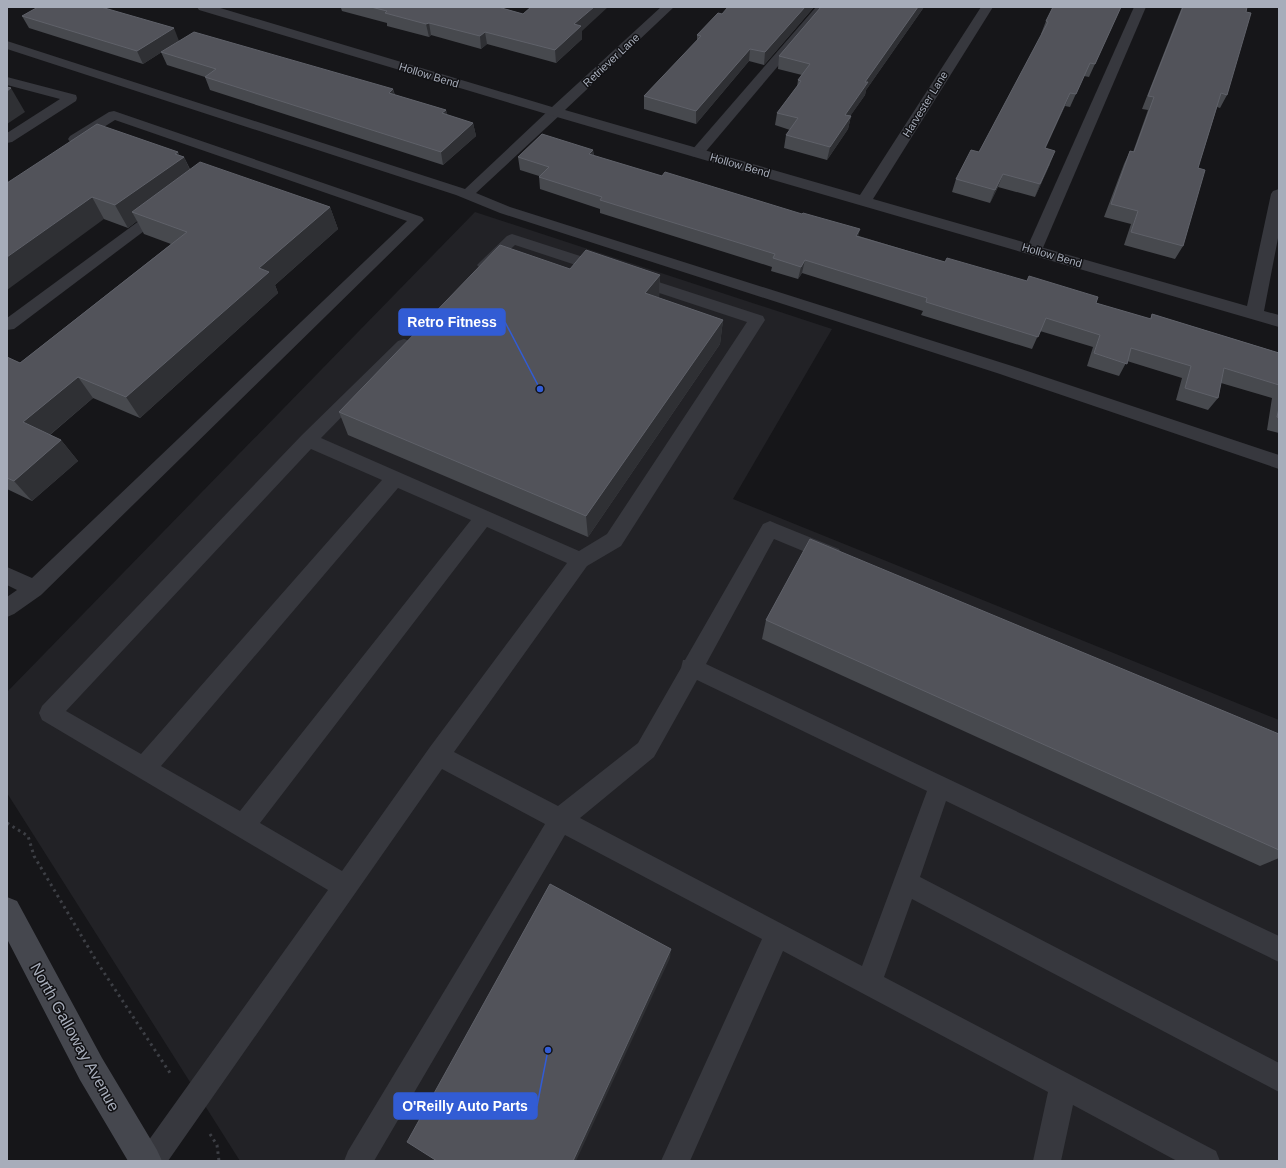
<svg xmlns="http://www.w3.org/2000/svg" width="1286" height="1168" viewBox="0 0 1286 1168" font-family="Arial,sans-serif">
<rect width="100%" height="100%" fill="#161619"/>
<path fill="#222226" d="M475,212L832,329L733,499L1279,720V1161H240L7,793V692Z"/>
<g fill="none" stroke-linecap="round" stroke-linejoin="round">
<g stroke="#3d3f45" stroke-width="3" stroke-dasharray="2.5 4" stroke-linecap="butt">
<path d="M7,823L28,836L34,856L97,962L172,1076"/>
<path d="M210,1134L217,1145L219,1161"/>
</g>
<g fill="#37383e" fill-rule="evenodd">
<path d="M816,7H828L702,156L697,157L692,156L690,153L692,150Z"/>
<path d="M1134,7H1146L1042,250L1039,253L1034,255L1029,253L1026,250Z"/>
<path d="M7,41L465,189L550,109H560L562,112L560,115L476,193L510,207L1012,366L1279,455V469L1000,374L500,213L456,195L7,49Z"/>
<path d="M7,77L76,95L77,98L76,101L12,142L7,143V133L60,99L7,85Z"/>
<path d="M114,111L422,217L424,220L41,595L14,614L7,617V597L17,590L7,585V567L32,578L407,221L115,120L80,142H70L68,139L70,136L109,112Z"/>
<path d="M163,206L168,207L170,210L168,213L14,329L7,330V318L158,207Z"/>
<path d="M512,234L608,265L611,269L608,273L603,274L515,245L490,268L485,270L480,268L477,265L480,262L507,236Z"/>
<path d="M634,274L763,316L765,320L621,546L587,566L454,752L558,806L638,743L681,668L683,660H685L763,524L770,521L777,524L839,549L842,555L839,561L832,563L774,539L706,664L1279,936V962L946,801L920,877L1279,1063V1092L912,899L884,977L1216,1151L1220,1161H1177L1073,1105L1061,1161H1033L1048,1092L783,951L690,1161H661L762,939L565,835L374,1161H344L348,1151L545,824L442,769L168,1161H137L141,1151L328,890L42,720L39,713L42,706L302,435L398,341L404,339L410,341L412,345L321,438L579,551L607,534L747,322L629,283L626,279L629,275ZM311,449L382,480L141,754L66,711ZM398,488L471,520L240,811L161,766ZM487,527L567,563L430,747L342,871L260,823ZM697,680L927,791L862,966L580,818L654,757Z"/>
</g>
<path fill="#37383e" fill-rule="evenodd" d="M197,7H217L552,107L661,7H674L565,110L860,195L981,7H993L873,199L1247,306L1271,194L1273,191L1279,189V233L1264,311L1279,315V327L550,115L199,10Z"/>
<path fill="#45474e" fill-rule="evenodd" d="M7,897L17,901L102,1058L157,1150L162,1161H128L80,1080L7,939Z"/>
</g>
<g fill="#47494e">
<path d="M338,7H498L582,31V39L556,63L487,44L481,49L431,35L429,37L387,26V23L342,11L341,8Z"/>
<path d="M814,7L764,65L749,61L696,124L644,109V96L697,41V35L722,14Z"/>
<path d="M821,7H924L866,90L865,95L850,116H851L848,129L827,160L784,148L786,135L790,130L775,125L777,113L797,87L798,80L802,75L778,69L779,56Z"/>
<path d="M1053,7H1121L1089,77L1084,76L1070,107L1065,106L1045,148L1050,164L1035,197L998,187L990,203L952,192L956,179L979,152L1042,34H1041L1046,21Z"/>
<path d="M1182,7H1247L1227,95L1220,108L1217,107L1198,168L1183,246L1175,259L1124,245L1131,224L1104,217L1124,164L1130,151L1133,152L1148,110L1142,109L1176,22Z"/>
<path d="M22,16L179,41L143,64L29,28Z"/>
<path d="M161,52L393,89L395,95L446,110L447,115L473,123L476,136L443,165L210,90L205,77L167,65Z"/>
<path d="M593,150L594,156L945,262L1096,303L1150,319L1152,314L1279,353V433L1267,430L1272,398L1221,383L1218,398L1208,410L1176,400L1182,378L1127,361L1119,376L1087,366L1093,347L1040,331L1032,349L921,315L923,311L802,273L798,279L771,271L772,267L600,213V209L540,189L539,176L520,170L518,157Z"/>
<path d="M178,152L179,155L184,157L190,169L330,207L338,229L275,285L278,293L140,418L93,398L50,435L61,440L78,461L32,501L7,489V357L20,363L171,244L144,234L137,221L128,228L7,183Z"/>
<path d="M570,269L660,275L659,298L723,320L720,344L588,537L348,435L339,412Z"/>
<path d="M766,620L1279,734V858L1260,866L762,639Z"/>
</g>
<g fill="#2f3034">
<path d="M594,7H608L582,31V39L556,63L555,50L574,24Z"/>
<path d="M805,7H814L764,65L765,52Z"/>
<path d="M918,7H924L866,90L865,95L842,128L845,115L865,82Z"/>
<path d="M429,23L431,35L429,37L426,24Z"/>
<path d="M174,28L179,41L143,64L137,51Z"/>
<path d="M485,32L487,44L481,49L480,36Z"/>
<path d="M750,49L749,61L696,124V111Z"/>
<path d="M11,88L25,112L7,124V91Z"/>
<path d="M393,89L396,102L389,93Z"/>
<path d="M1070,93L1065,106L1040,161L1045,148Z"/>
<path d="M446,110L449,123L442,113Z"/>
<path d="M851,116L848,129L827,160L830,147Z"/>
<path d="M473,123L476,136L443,165L441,152Z"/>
<path d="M593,150L594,163L589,154Z"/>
<path d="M1055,151L1050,164L1035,197L1040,184Z"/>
<path d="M178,152L181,159L184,157L194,179L132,212L137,221L128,228L115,205Z"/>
<path d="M1003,174L998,187L990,203L995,190Z"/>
<path d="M92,197L104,219L7,290V257Z"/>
<path d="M330,207L338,229L275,285L278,293L140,418L126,397L259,268Z"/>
<path d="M860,229L857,242L856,236Z"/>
<path d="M805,260L802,273L798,279L801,267Z"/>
<path d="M660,275L659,299L645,293Z"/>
<path d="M723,320L720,344L588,537L586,516Z"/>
<path d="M78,377L93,398L40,443L23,422Z"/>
<path d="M61,440L78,461L32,501L14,481Z"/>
<path d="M671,949L670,958L576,1161H573Z"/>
</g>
<g fill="#52535a" stroke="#5f6169">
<path d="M38,7H101L174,28L137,51L22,16Z"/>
<path d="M371,7H498L523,14L531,7H594L574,24L581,26L555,50L485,32L480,36L429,23L426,24L385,13L387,11Z"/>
<path d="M728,7H805L765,52L750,49L696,111L644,96L701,36L697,35L718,13L722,14Z"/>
<path d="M821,7H918L865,82H868L845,115L851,116L830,147L786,135L798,118L777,113L801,81L798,80L810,64L779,56Z"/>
<path d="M1053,7H1121L1095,64L1090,63L1076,94L1070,93L1045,148L1055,151L1040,184L1003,174L995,190L956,179L971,150L979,152L1048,22L1046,21Z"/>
<path d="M1183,7H1247L1246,12L1251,13L1227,95L1221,93L1198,168L1205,170L1183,246L1131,232L1138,211L1111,204L1130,151L1134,152L1154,97L1148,96Z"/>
<path d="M194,32L393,89L389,93L446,110L442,113L473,123L441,152L205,77L216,69L161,52Z"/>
<path d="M7,87L11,88L7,91Z"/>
<path d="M97,124L178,152L175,154L184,157L115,205L92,197L7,257V183Z"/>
<path d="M542,134L593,150L589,154L662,176L665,172L802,214L803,213L860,229L856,236L945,262L947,258L1027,281L1029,276L1098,297L1096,303L1151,319L1152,314L1279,353V385L1224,368L1218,398L1185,388L1191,366L1131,348L1127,364L1094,353L1100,335L1046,318L1038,337L926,302L927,298L805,260L801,267L773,258L775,254L600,200L602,197L539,177L549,167L518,157Z"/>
<path d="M200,162L330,207L259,268L269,272L126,397L78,377L23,422L61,440L14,481L7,478V357L20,363L187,232L132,212Z"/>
<path d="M500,245L570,269L586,250L660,275L645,293L723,320L586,516L339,412Z"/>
<path d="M1279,408V418L1277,417Z"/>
<path d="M810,539L1279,734V850L766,620Z"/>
<path d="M550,884L671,949L573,1161H437L407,1142Z"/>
</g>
<g text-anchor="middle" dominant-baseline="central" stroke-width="3" stroke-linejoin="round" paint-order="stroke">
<g font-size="11" fill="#a7adba" stroke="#111114">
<text transform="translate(611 60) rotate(-43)">Retriever Lane</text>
<text transform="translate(429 75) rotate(17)">Hollow Bend</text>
<text transform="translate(925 104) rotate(-58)">Harvester Lane</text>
<text transform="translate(740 165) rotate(16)">Hollow Bend</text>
<text transform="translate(1052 255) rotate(16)">Hollow Bend</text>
</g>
<g font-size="16" fill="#a7adba" stroke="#111114">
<text transform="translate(75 1037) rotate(61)">North Galloway Avenue</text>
</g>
</g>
<path fill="none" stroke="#325cd4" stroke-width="1.5" d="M540 389L505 322M548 1050L537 1106"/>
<g fill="#325cd4" stroke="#111114" stroke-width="1.5">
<circle cx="540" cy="389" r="4"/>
<circle cx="548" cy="1050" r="4"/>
</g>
<g fill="#325cd4" stroke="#325cd4" stroke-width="1.5">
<rect x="399" y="309" width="106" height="26" rx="4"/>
<rect x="394" y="1093" width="143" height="26" rx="4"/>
</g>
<g font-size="14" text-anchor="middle" font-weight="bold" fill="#fff">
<text x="452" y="327">Retro Fitness</text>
<text x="465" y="1111">O'Reilly Auto Parts</text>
</g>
<rect width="1286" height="1168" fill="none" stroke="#a7adba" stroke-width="16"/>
</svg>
